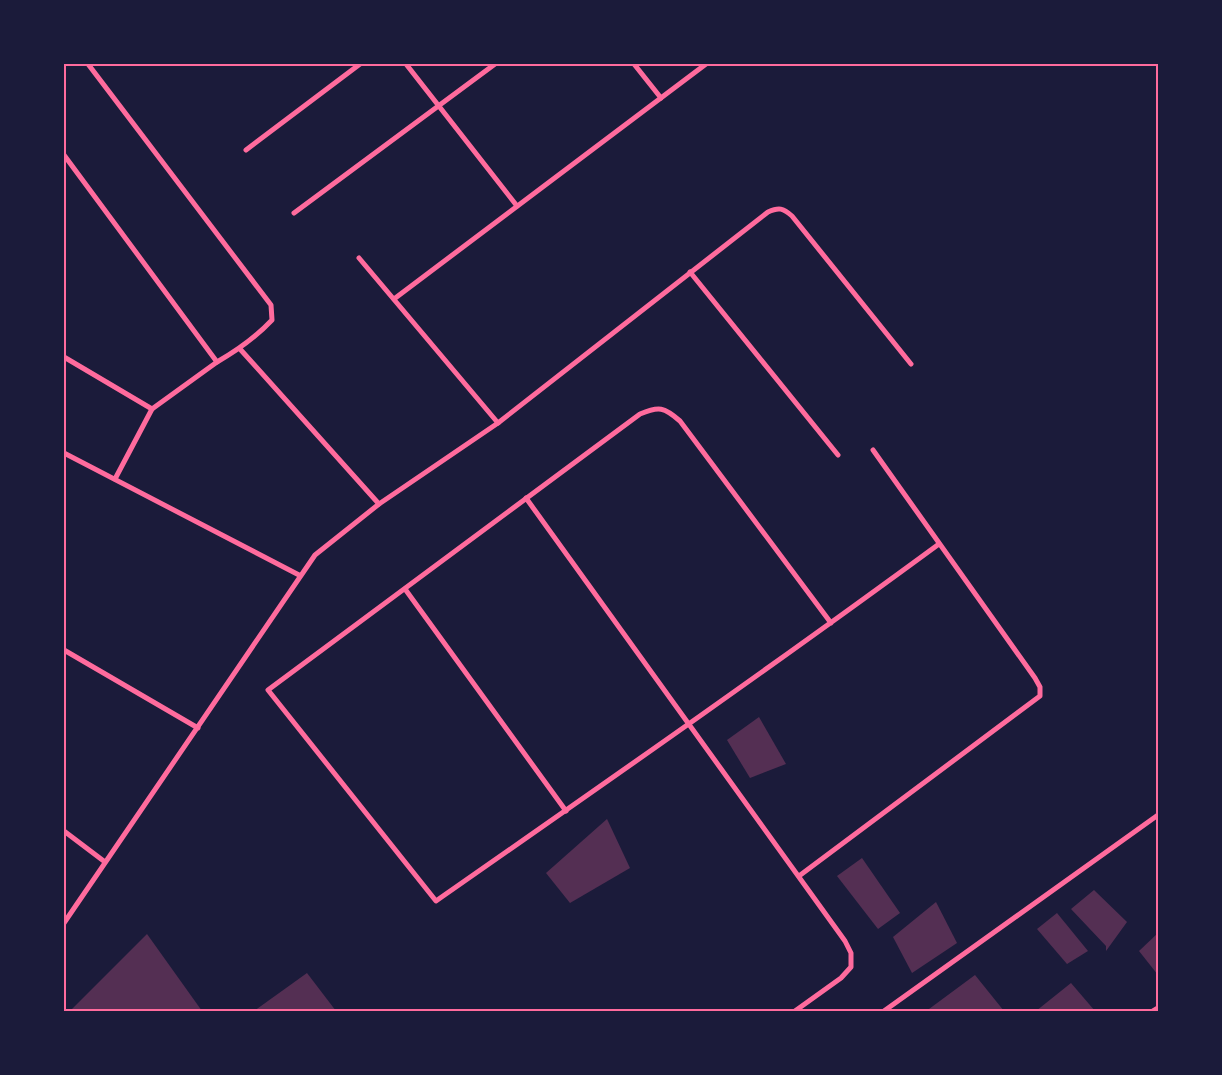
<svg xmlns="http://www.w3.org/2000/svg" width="1222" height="1075" viewBox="0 0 1222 1075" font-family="'Playfair Display',serif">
<rect width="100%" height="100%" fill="#1b1b3a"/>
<g fill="#542f53">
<path d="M759,717L786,764L750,778L727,740Z"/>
<path d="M607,819L630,868L570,903L546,873Z"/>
<path d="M862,858L900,913L878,929L837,876Z"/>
<path d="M1094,890L1127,922L1106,951V946L1071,909Z"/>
<path d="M936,902L957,943L912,973L893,937Z"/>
<path d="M1057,913L1088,951L1067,964L1037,929Z"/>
<path d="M1158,933V975L1139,951Z"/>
<path d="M147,934L202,1011H70Z"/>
<path d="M307,973L336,1011H254Z"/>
<path d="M975,975L1004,1011H931L929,1009Z"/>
<path d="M1071,983L1095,1011H1036Z"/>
</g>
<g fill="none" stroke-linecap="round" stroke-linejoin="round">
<g stroke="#ff6b9d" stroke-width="5">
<path d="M88,64L271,305L272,320C256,337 238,350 217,362"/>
<path d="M406,64L517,206"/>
<path d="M634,64L661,98"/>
<path d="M246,150L360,64"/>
<path d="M64,155L217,362L152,409"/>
<path d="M294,213L495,64"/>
<path d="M690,272L838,455"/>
<path d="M394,299L706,64"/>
<path d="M240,349L379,504"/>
<path d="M64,357L152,409L115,479"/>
<path d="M498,423L768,212C779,207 783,208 792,216L911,364"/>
<path d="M64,453L299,575"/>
<path d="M526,498L845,941L851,953V967L841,978L795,1011"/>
<path d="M405,589L566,811"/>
<path d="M831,623L680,421C664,407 659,406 640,414L268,690L436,901C605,783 773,666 939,544"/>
<path d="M64,650L198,728"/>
<path d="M64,831L105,862"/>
<path d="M799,876L1040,696V687L1035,678L873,450"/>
<path d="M64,923L315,555L379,504L498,423L359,258"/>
<path d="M884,1011L1158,815"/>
<path d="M1153,1011L1158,1008"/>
</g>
</g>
<rect width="1222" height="1075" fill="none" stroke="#1b1b3a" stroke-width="130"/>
<rect x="65" y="65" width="1092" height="945" fill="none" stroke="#ff6b9d" stroke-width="2"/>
</svg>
